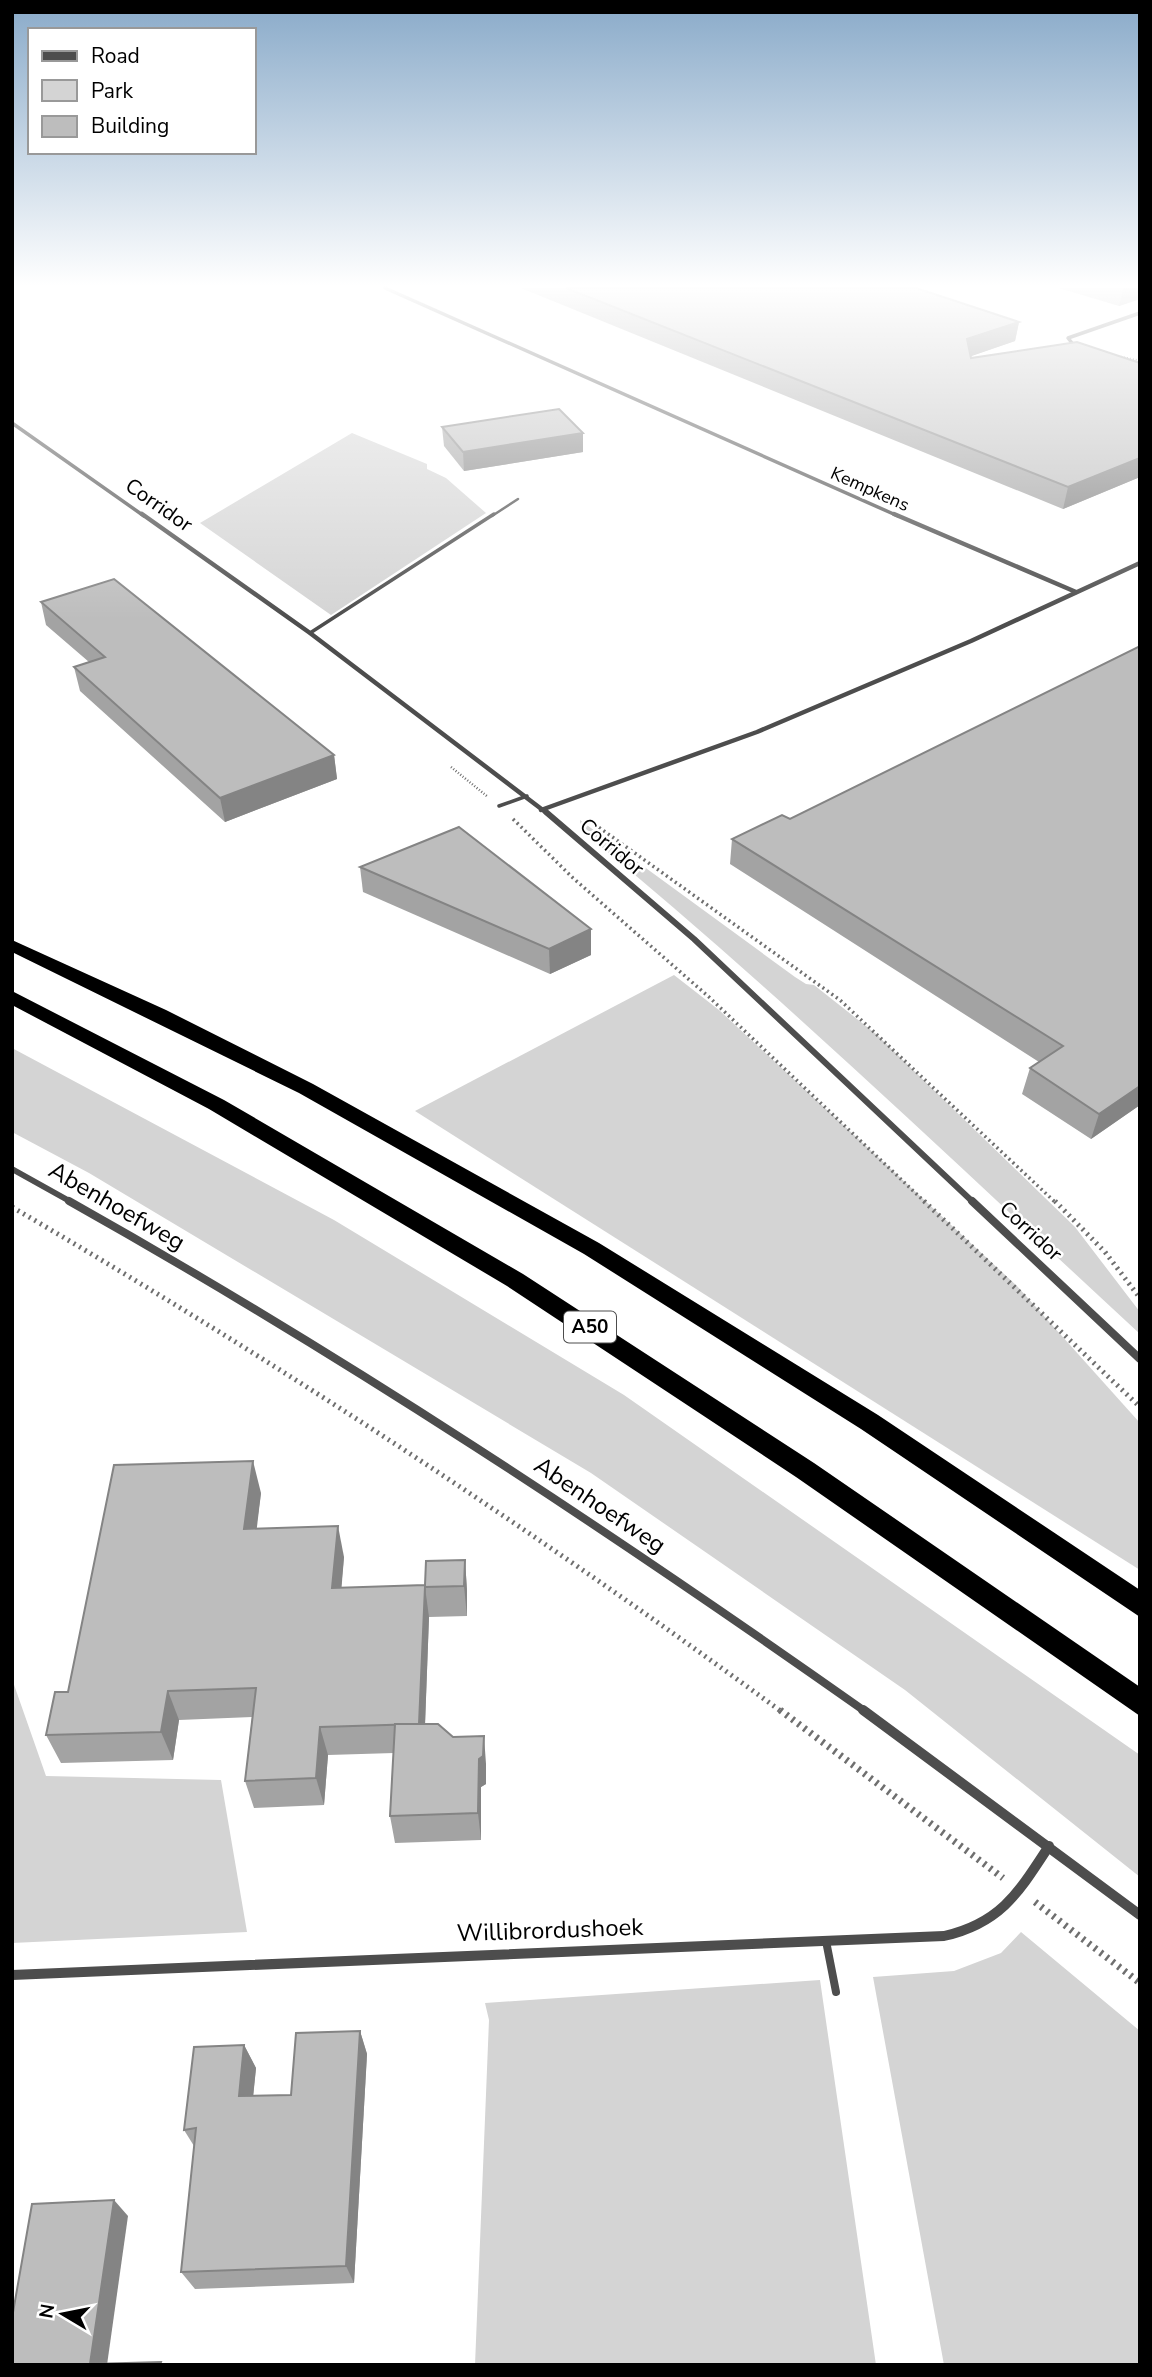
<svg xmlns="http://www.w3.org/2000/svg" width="1152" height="2377" viewBox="0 0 1152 2377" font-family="'Nunito Sans',sans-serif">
<rect width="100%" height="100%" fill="#fff"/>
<g fill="#d4d4d4">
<path d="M352,433L427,464V469L446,478L486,513L331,615L200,523Z"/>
<path d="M580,820L795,977L806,984L814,985L876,1034L1075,1227L1140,1312V1334C956,1164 775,989 581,830Z"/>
<path d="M674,975L719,1010L1017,1286L1140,1423V1570L415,1111Z"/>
<path d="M12,1048L334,1220L624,1395L1140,1755V1877L905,1690L591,1473L89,1173L12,1132Z"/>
<path d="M12,1679L46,1776L221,1780L247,1932L12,1943Z"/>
<path d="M1021,1932L1140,2031V2365H944L873,1977L954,1971L1001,1953Z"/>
<path d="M820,1980L876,2365H475L489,2020L485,2003Z"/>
</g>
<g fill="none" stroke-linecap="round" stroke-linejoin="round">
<g stroke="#6f6f6f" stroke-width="2.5" stroke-dasharray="1 2" stroke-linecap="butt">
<path d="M1121,357L1140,361"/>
<path d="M451,767L488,797"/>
</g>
<g stroke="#6f6f6f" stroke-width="3.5" stroke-dasharray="2 3.5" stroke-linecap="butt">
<path d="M513,819L573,878L709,997L926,1203"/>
<path d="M590,821L840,1000L1056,1203"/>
</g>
<g stroke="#6f6f6f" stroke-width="5" stroke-dasharray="2 4.5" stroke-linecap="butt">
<path d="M924,1201L1140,1407"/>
<path d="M1055,1201L1105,1252L1140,1298"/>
<path d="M12,1207C277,1362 534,1530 782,1712"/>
</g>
<g stroke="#6f6f6f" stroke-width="7" stroke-dasharray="2.5 5" stroke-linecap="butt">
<path d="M780,1710L1003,1878"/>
<path d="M1035,1902L1140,1983"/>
</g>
<path stroke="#4d4d4d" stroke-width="2.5" d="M492,516L518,499"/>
<g stroke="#4d4d4d" stroke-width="3.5">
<path d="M310,633L494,514"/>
<path d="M499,806L527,796"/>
</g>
<path stroke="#4d4d4d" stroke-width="8" d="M826,1941L836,1992"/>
<g stroke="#4d4d4d" stroke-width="3.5">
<path d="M385,288L898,516"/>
<path d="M1076,348L1068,338L1140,313"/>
<path d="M12,423L144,516"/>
</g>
<g stroke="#4d4d4d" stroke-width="4.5">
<path d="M142,514L310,633L548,814"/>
<path d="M894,514L1076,592"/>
<path d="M541,810L757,732L971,641L1140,563"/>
</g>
<g stroke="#4d4d4d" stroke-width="6">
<path d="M546,812L694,939L974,1203"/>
<path d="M12,1169L73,1203"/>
</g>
<g stroke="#4d4d4d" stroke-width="8">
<path d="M69,1201C345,1356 608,1530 866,1712"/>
<path d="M972,1201L1140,1359"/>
</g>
<g stroke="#4d4d4d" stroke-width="10">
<path d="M863,1710L1140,1915"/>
<path d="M12,1975L944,1936C1001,1923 1019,1892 1049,1846"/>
</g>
<g fill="#000" fill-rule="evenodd">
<path d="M12,940L166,1010L313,1084L599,1243L878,1415L1140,1590V1617L861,1429L584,1254L299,1093L12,952Z"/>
<path d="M12,991L224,1100L523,1274L814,1463L1140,1687V1716L796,1477L507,1286L209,1109L12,1005Z"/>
</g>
</g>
<g fill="#a3a3a3">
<path d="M521,288H916L1019,322L1015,341L971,356V358L1140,363V477L1063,509Z"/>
<path d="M1059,288H1140V299L1119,306Z"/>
<path d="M442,427L583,452L464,471L444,446Z"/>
<path d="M41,602L334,755L337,779L225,822L80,691L74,667L89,662L46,625Z"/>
<path d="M1140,646V1105L1091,1139L1022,1094L1030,1068L1039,1062L730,864L732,839L790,819Z"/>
<path d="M360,867L591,955L550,974L363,892Z"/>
<path d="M261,1493L256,1529L344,1557L341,1588L425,1585L465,1560L467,1591V1616L429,1617L425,1724L453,1737L486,1764V1784L481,1787V1840L395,1843L390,1816L394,1753L328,1755L324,1805L254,1808L245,1781L252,1717L179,1720L173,1760L61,1763L46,1735L68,1692Z"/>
<path d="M360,2031L367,2054L354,2283L195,2289L181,2272L194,2146L184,2130L244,2045L256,2068L253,2096L291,2095Z"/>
</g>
<g fill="#848484">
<path d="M1124,288H1140V299L1119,306Z"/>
<path d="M1019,322L1015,341L963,359L967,339Z"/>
<path d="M583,433V452L464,471L463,452Z"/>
<path d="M1140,458V477L1063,509L1068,487Z"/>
<path d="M334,755L337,779L225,822L220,798Z"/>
<path d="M591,929V955L550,974L549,949Z"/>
<path d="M1140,1086V1105L1091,1139L1099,1114Z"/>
<path d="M253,1461L261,1493L253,1560L244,1529Z"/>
<path d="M338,1526L344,1557L339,1618L332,1588Z"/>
<path d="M465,1560L467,1591V1616L464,1586Z"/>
<path d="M425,1587L429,1617L424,1752L419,1724Z"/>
<path d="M168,1691L179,1720L173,1760L161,1732Z"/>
<path d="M320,1727L328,1755L324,1805L316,1778Z"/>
<path d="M484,1736L486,1764V1784L481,1787V1840L478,1813L479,1759Z"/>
<path d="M360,2031L367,2054L354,2283L346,2266Z"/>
<path d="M244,2045L256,2068L251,2118L239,2096Z"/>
<path d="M114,2200L128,2216L107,2365L90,2364Z"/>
</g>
<g fill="#bdbdbd" stroke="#848484" stroke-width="2">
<path d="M566,288H916L1019,322L967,339L971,358L1077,342L1140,363V458L1068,487Z"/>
<path d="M559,409L583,433L463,452L442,427Z"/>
<path d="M114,579L334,755L220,798L74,667L105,657L41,602Z"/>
<path d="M1140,646V1086L1099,1114L1030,1068L1063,1046L732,839L782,815L790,819Z"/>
<path d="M459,827L591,929L549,949L360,867Z"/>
<path d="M253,1461L244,1529L338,1526L332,1588L425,1585L426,1561L465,1560L464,1586L425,1587L419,1724L320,1727L316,1778L245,1781L256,1688L168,1691L161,1732L46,1735L55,1692H68L114,1465Z"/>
<path d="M395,1724H438L453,1737L484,1736L483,1756L479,1759L478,1813L390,1816Z"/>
<path d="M360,2031L346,2266L181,2272L196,2128L184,2130L194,2047L244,2045L239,2096L291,2095L296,2033Z"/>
<path d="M114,2200L90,2364L161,2362L160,2365H12V2318L32,2204Z"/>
</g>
<linearGradient id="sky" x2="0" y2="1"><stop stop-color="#89aac9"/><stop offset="0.46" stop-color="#fff"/><stop offset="1" stop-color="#fff" stop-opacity="0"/></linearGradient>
<rect width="1152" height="620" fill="url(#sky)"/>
<g text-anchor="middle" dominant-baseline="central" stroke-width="5" stroke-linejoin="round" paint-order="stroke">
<g font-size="18" fill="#000" stroke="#fff">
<text transform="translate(870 489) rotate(24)">Kempkens</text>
</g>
<rect fill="#fff" stroke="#4c4c4c" stroke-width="2" x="564" y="1311.5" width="52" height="31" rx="5"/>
<g font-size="19" font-weight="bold" fill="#000">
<text x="590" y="1327">A50</text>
</g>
<g font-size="21" fill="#000" stroke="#fff">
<text transform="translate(159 505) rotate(35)">Corridor</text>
<text transform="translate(612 847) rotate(40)">Corridor</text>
<text transform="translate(1031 1231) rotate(43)">Corridor</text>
</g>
<g font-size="24" fill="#000" stroke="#fff">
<text transform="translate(117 1206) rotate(30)">Abenhoefweg</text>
<text transform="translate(600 1505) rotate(34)">Abenhoefweg</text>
<text transform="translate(550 1930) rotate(-2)">Willibrordushoek</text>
</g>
</g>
<rect width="1152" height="2377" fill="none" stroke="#000000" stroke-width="28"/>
<rect x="28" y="28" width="228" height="126" fill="#ffffff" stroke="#999999" stroke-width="2"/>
<rect x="42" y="51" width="35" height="10" fill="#4d4d4d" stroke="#999999" stroke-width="2"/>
<text x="91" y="63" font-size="21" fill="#000000">Road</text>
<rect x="42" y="80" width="35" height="21" fill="#d4d4d4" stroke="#999999" stroke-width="2"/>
<text x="91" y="98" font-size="21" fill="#000000">Park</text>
<rect x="42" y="116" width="35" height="21" fill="#bdbdbd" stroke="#999999" stroke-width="2"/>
<text x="91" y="133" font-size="21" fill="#000000">Building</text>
<g transform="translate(63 2314) rotate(280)" stroke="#ffffff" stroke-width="5" paint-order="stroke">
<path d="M0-5L12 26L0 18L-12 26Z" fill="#000000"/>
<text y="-10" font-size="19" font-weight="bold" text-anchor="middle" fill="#000000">N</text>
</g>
</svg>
